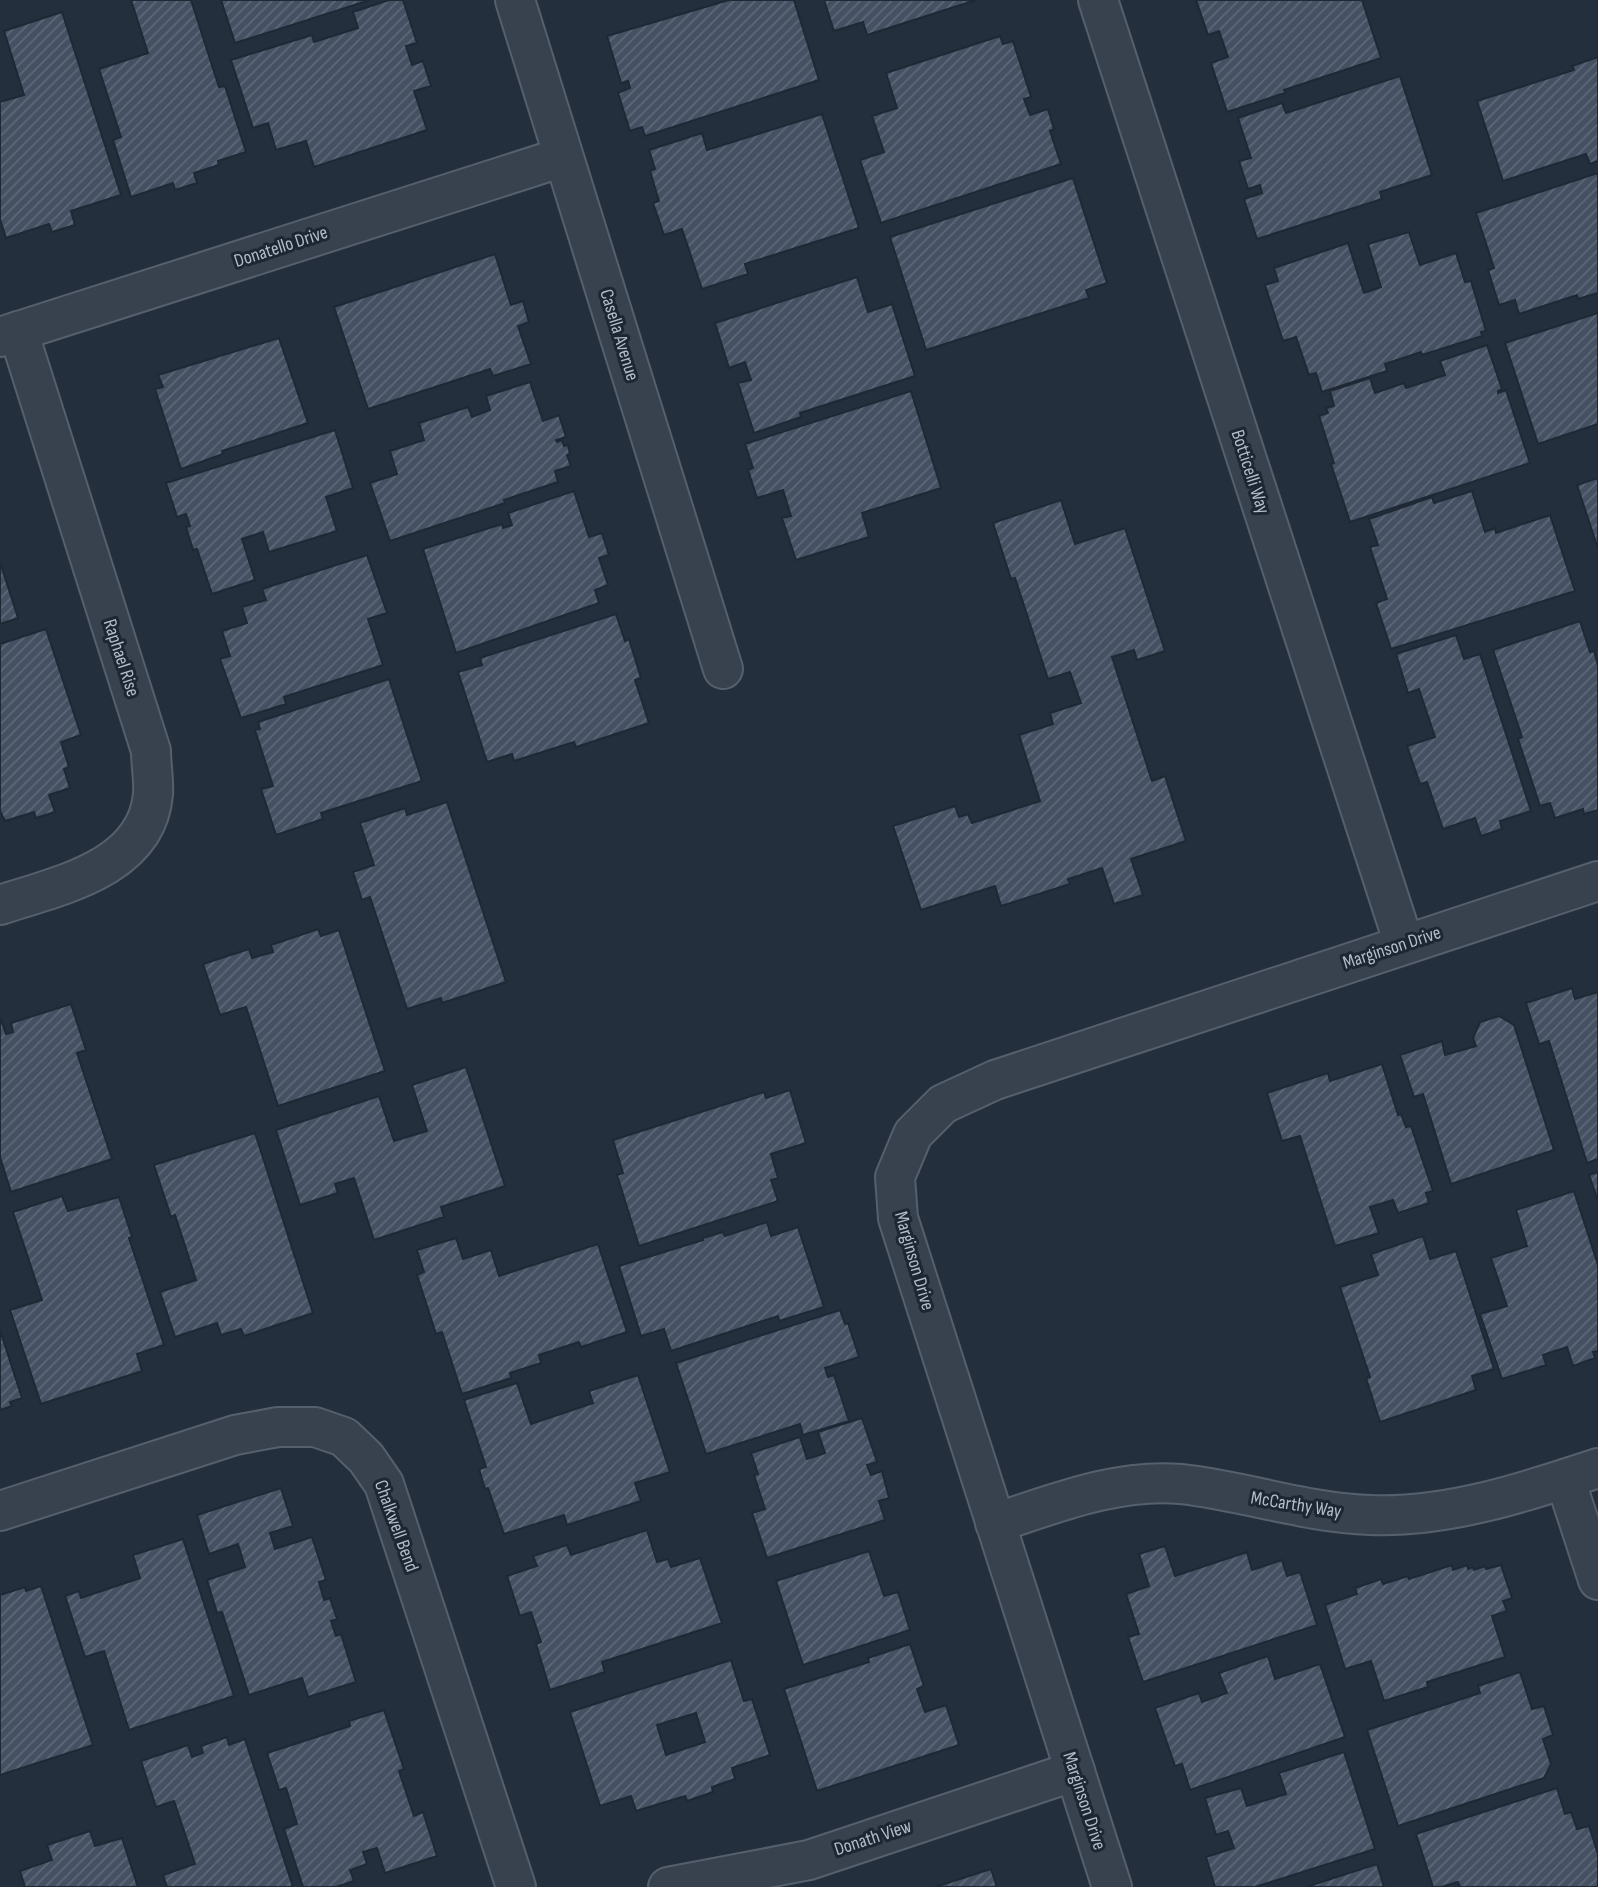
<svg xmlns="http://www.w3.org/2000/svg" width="1598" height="1887" viewBox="0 0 1598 1887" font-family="'Sofia Sans Condensed',sans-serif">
<defs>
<pattern id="building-hatch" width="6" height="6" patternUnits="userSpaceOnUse" patternTransform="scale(1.75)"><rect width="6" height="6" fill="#455162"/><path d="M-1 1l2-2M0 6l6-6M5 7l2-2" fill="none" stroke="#5d6877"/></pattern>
</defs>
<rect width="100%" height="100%" fill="#242f3e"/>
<g fill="url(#building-hatch)" stroke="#1f2835" stroke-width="2" fill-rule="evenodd">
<path d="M131,0H191L219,87L225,86L246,152L218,161L219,165L194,173L197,183L175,190L173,183L131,197L113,140L121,137L99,69L148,53Z"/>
<path d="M221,0H370L235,43Z"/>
<path d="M389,0H403L417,43L406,46L412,65L423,61L431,86L414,91L427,130L314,167L306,141L276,150L268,123L253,128L231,60L312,35L314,42L358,28L353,12Z"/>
<path d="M729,0H794L819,80L645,136L642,127L630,131L618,93L630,88L628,81L621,83L607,36Z"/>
<path d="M824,0H976L867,35L863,22L834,31Z"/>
<path d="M1196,0H1362L1381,58L1284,90L1285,93L1227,112L1211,63L1228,57L1219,31L1208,35Z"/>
<path d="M62,12L121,195L71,211L75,225L52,232L49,224L6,238L0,219V102L24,95L4,31Z"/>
<path d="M1000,36L1003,44L1013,41L1031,97L1024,99L1030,115L1048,109L1054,129L1050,131L1061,164L881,223L860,160L884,152L872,116L897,108L886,73Z"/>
<path d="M1598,57V161L1590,164L1586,154L1503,181L1477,101L1574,70L1572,66Z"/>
<path d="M1400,76L1432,175L1380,192L1382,199L1257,239L1244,199L1262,193L1260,185L1248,189L1239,161L1251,158L1238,118L1282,103L1286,113Z"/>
<path d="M822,114L859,228L745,264L748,274L702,289L682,229L664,235L653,203L659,201L650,171L655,169L649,150L702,133L707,150Z"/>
<path d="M1598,173V293L1578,299L1577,295L1519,314L1515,300L1499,305L1488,270L1494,268L1476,213Z"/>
<path d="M1073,178L1107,283L1086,290L1089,298L926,350L890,237Z"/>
<path d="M1409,232L1420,265L1456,253L1465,282L1471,281L1486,331L1481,332L1482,336L1422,355L1421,352L1385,364L1387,371L1322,392L1316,373L1309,375L1296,337L1283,341L1265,285L1278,281L1274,268L1348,243L1364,293L1381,287L1368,244Z"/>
<path d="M495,254L511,305L523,301L529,322L518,326L531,364L493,376L490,369L368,409L334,307Z"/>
<path d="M857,277L868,312L892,304L915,376L800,413L801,417L754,433L738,383L751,380L745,362L729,368L715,323Z"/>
<path d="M1598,313V424L1538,444L1505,343Z"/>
<path d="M279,338L308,423L222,451L223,454L181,469L155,389L163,387L158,375Z"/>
<path d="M1487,345L1502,389L1498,391V393L1506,390L1530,463L1350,522L1331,464L1334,463L1319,416L1328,413L1326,408L1334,406L1330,391L1370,378L1375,393L1404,383L1406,388L1445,375L1440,361Z"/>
<path d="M530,382L543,421L559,415L566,437L556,440L557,442L562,440L564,446L568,445L570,454L567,455L571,466L555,471L558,482L504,500L505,503L390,541L370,483L397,474L390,451L424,440L419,423L468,407L472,417L490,410L486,396Z"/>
<path d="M911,391L941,488L862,513L869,537L796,560L782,518L791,516L783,490L757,498L748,470L753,468L745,444Z"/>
<path d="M335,430L353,488L326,497L337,531L269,552L263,532L242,539L255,580L212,594L197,549L193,550L186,527L190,526L186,514L177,517L166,483Z"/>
<path d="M1598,478V549L1577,485Z"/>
<path d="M574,491L589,537L602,533L609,555L599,558L608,585L595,590L599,603L456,653L423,549L502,524L503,528L512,525L508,513Z"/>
<path d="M1472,491L1485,532L1495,528L1496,533L1550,515L1575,591L1391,649L1376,603L1387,599L1370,547L1378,545L1369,519L1432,497L1434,503Z"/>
<path d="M1061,500L1075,544L1125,528L1165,651L1137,660L1134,650L1112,657L1152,781L1165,776L1186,841L1131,859L1143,895L1114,904L1102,868L1068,879L1070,884L1001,906L995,886L921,910L893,826L955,806L959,817L968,814L972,823L1040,801L1019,735L1053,724L1050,713L1081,703L1070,672L1048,679L1015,578L1011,579L993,523Z"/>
<path d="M367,555L387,613L368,619L383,665L284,697L286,704L241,718L220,659L230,656L222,631L247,623L242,607L266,600L262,589Z"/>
<path d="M0,562L18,618L0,624Z"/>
<path d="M616,614L625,641L629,639L641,678L635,680L649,723L576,747L574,742L514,761L512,754L487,762L458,672L482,665L480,658Z"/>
<path d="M1580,621L1590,652L1594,651L1598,665V810L1584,814L1583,809L1555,818L1550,803L1540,806L1518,739L1522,737L1493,650Z"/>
<path d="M46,629L81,735L61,742L69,767L64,769L70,788L49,795L55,812L36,818L34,812L5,821L0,811V644Z"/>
<path d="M1456,635L1464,659L1480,654L1531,811L1500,821L1502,829L1481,836L1475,818L1443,829L1427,782L1420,784L1407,746L1435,737L1419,689L1408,693L1396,654Z"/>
<path d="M389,679L422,781L321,813L323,819L276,835L261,789L273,786L255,730L260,729L258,722Z"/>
<path d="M447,802L506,982L442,1003L441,998L407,1009L370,897L362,900L353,872L374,865L360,823L405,808L407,815Z"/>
<path d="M318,929L321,936L339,930L385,1071L278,1106L246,1007L220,1015L203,964L249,949L252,958L273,952L271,945Z"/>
<path d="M1572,988L1575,999L1598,992V1159L1587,1163L1549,1041L1539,1044L1526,1003Z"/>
<path d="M71,1004L86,1050L77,1053L112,1159L11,1192L0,1157V1017L6,1034L13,1032L11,1023Z"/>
<path d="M1499,1016L1514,1025L1554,1150L1451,1184L1423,1094L1414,1097L1400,1055L1442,1041L1445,1055L1476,1046L1473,1038L1480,1022Z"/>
<path d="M1382,1064L1398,1115L1401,1114L1406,1127L1411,1126L1433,1191L1426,1193L1429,1203L1398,1213L1393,1200L1370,1207L1379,1233L1335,1246L1300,1136L1282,1141L1267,1093L1328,1073L1330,1081Z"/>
<path d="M466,1067L505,1186L441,1207L444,1217L374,1240L354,1178L335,1184L338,1193L300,1205L276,1130L379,1096L394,1141L427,1131L412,1085Z"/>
<path d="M790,1090L806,1143L771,1154L778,1178L771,1180L778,1201L639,1246L617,1175L623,1173L613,1140L764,1092L766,1098Z"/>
<path d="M255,1133L313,1313L244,1336L241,1329L221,1335L217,1323L175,1337L160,1292L196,1280L175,1215L171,1217L154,1165Z"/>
<path d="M1598,1172V1201L1589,1175Z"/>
<path d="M1574,1191L1598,1265V1351L1593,1352L1595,1358L1573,1366L1567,1347L1543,1355L1546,1365L1502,1379L1480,1314L1507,1306L1491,1258L1527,1246L1516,1210Z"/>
<path d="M62,1196L68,1211L119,1197L132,1237L129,1238L164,1345L137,1354L142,1371L41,1404L10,1310L42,1300L13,1212Z"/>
<path d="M767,1222L771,1236L798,1227L824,1307L779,1321L778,1316L671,1351L664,1329L641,1336L619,1266L703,1240V1238L723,1232L725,1236Z"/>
<path d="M1423,1236L1430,1259L1456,1251L1494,1369L1472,1376L1476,1390L1380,1422L1366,1378L1370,1377L1340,1287L1378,1275L1371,1254Z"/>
<path d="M456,1238L463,1259L491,1250L499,1276L598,1244L627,1332L581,1347L579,1342L539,1355L541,1363L510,1373L511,1378L462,1394L442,1332L436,1334L417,1275L424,1272L417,1250Z"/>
<path d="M840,1310L845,1324L848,1323L859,1357L825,1368L828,1377L834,1375L849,1421L803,1435L800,1424L706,1454L676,1363Z"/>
<path d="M0,1330L22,1398L10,1402L12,1406L0,1410Z"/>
<path d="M638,1375L670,1472L635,1483L641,1501L567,1525L564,1515L504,1534L488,1488L485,1489L479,1469L486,1467L464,1400L517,1383L531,1424L593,1403L589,1391Z"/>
<path d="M862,1418L877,1462L867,1465L871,1475L882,1471L889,1498L879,1501L885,1520L767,1558L752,1513L765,1509L754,1475L758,1474L751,1453L800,1437L807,1459L825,1453L818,1432Z"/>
<path d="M281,1488L293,1526L270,1533L275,1549L312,1537L326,1580L319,1582L324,1600L330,1598L337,1619L331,1621L336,1636L341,1634L356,1682L308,1697L302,1678L249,1695L222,1612L217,1613L207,1580L245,1567L238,1544L209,1554L197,1515Z"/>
<path d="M647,1530L657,1562L668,1559L671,1567L700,1558L722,1623L602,1662L605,1672L550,1690L536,1644L541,1642L531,1612L520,1616L507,1576L537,1566L533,1556L567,1545L571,1555Z"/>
<path d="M183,1539L234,1696L129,1730L104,1651L85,1657L65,1596L79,1591L81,1598L140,1578L133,1555Z"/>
<path d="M1165,1546L1175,1576L1247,1552L1252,1570L1282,1560L1287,1576L1300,1572L1317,1625L1143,1682L1128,1637L1139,1634L1126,1594L1149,1586L1139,1554Z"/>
<path d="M869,1551L884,1596L898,1592L910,1630L803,1665L776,1581Z"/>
<path d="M1452,1565L1453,1570L1467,1565L1468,1569L1473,1567L1474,1570L1485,1566L1486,1569L1501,1565L1512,1598L1503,1601L1507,1611L1492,1616L1505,1657L1427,1682L1428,1687L1384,1701L1371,1661L1345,1669L1325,1605L1357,1594L1355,1588L1381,1579L1383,1584L1408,1576L1409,1579Z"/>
<path d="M41,1586L93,1745L0,1775V1595L25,1587L26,1591Z"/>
<path d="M910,1644L924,1686L917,1689L925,1712L946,1705L959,1745L817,1791L784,1689L869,1662L868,1658Z"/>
<path d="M1268,1656L1275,1679L1320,1664L1345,1737L1190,1790L1182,1764L1175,1766L1155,1708L1199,1693L1202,1702L1227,1693L1219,1673Z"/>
<path d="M731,1660L744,1701L752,1699L770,1755L732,1768L735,1779L712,1787L713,1792L687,1801L685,1796L636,1811L631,1796L600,1806L570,1712ZM696,1713L705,1742L666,1755L657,1725Z"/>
<path d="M1520,1672L1532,1709L1544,1706L1553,1735L1543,1739L1551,1764L1544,1778L1398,1826L1367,1730L1480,1693L1478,1686Z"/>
<path d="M384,1710L404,1769L399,1771L414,1816L423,1812L437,1856L385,1873L377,1848L363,1852L367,1864L350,1870L354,1881L336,1887H303L284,1829L297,1824L286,1788L279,1790L267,1753L350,1726L349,1721Z"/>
<path d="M227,1737L229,1745L245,1739L293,1887H167L163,1875L195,1864L174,1801L156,1807L141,1761L188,1745L192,1757L203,1753L201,1746Z"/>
<path d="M1344,1752L1375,1849L1255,1887H1215L1206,1857L1234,1848L1228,1831L1216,1835L1205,1798L1241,1788L1247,1806L1286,1794L1279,1773Z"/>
<path d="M1557,1788L1565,1814L1571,1812L1577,1829L1589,1826L1598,1854V1887H1460L1458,1882L1441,1887H1433L1416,1834Z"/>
<path d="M90,1831L95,1846L122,1838L138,1887H25L20,1871L52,1860L47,1845Z"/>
<path d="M1377,1864L1384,1887H1306Z"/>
<path d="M991,1869L997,1887H935Z"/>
</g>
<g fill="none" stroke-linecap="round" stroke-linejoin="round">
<g stroke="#565f6c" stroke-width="42">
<g id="minor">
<path d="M515,0L723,669"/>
<path d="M1098,0L1404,944"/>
<path d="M0,337L563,157"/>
<path d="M0,905C57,886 147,869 153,794C154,780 151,765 151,751L18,331"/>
<path d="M1565,1479L1598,1580"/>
<path d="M0,1511L235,1435L278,1427H315L344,1437L366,1458L384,1484L516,1887"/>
<path d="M995,1523C1054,1504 1118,1478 1181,1484C1245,1491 1306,1513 1370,1515C1447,1518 1526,1492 1598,1468"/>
<path d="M668,1887L809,1860L1075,1771"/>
<path d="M1112,1887L898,1218L895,1177L913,1134L943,1104L995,1080L1598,881"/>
</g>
</g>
<use href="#minor" stroke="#38414e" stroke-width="38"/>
</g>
<g text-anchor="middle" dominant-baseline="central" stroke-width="6" stroke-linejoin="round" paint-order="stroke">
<g font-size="19" fill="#b4bcc9" stroke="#1d2633">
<text transform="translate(281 247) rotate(-18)">Donatello Drive</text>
<text transform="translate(619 335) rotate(73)">Casella Avenue</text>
<text transform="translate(1250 472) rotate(72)">Botticelli Way</text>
<text transform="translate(121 658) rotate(72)">Raphael Rise</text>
<text transform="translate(1392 948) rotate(-18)">Marginson Drive</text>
<text transform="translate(914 1261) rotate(74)">Marginson Drive</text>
<text transform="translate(1296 1505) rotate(9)">McCarthy Way</text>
<text transform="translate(396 1526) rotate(70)">Chalkwell Bend</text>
<text transform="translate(1084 1801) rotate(72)">Marginson Drive</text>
<text transform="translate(873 1838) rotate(-18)">Donath View</text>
</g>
</g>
</svg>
